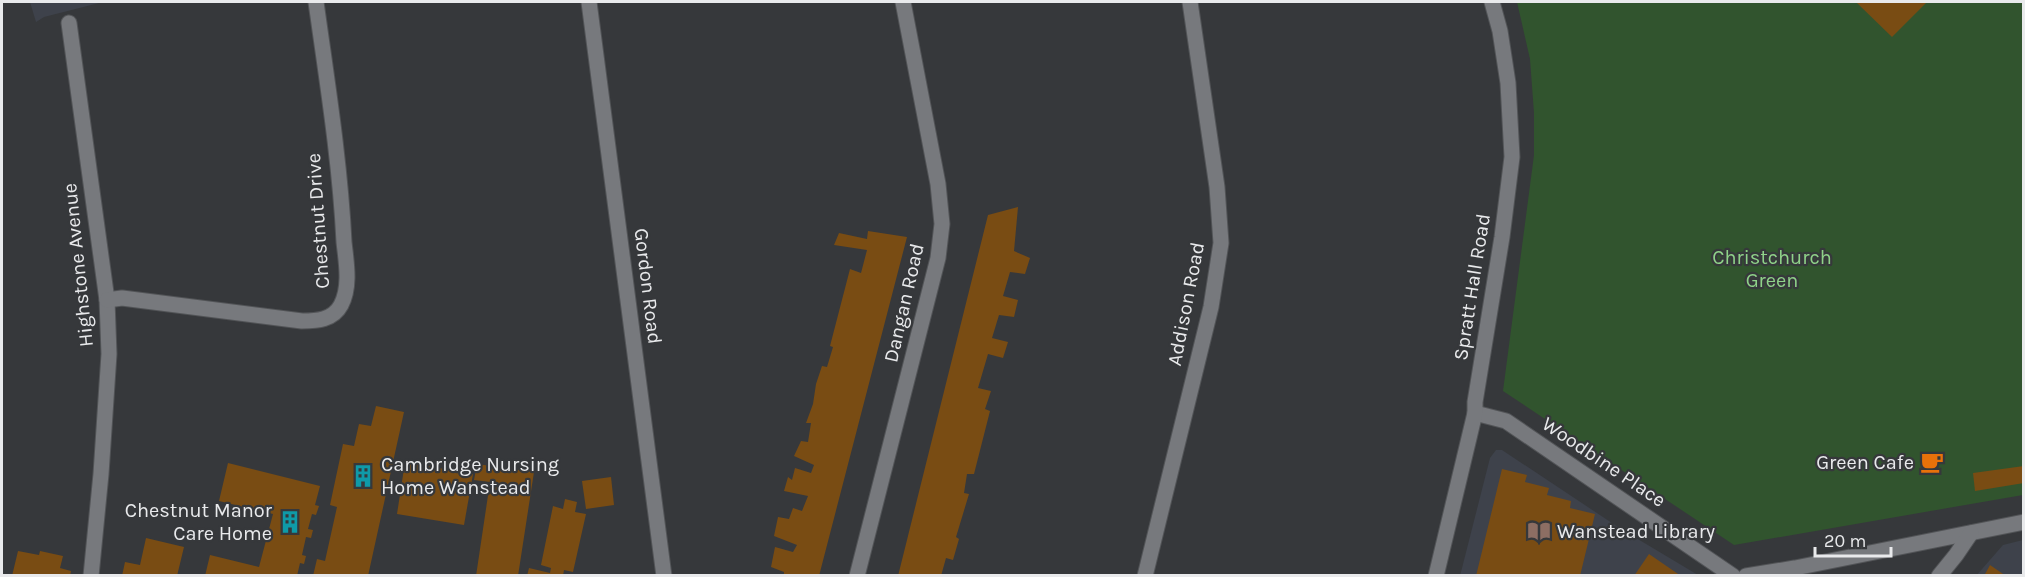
<svg xmlns="http://www.w3.org/2000/svg" width="2025" height="577" viewBox="0 0 2025 577" font-family="Karla,sans-serif">
<rect width="100%" height="100%" fill="#36383b"/>
<g fill="#3e424b">
<path d="M30,2H103L44,17L36,22Z"/>
<path d="M1496,450H1502L1621,529L1698,575L1460,576L1490,458Z"/>
<path d="M2023,540V575L1976,576L2003,545Z"/>
</g>
<path fill="#31542e" d="M1517,2H2023V495L1734,545L1503,391L1534,155V113L1530,59Z"/>
<g fill="#794c13">
<path d="M1856,2H1927L1892,37Z"/>
<path d="M1018,207L1014,251L1030,258L1025,274L1010,272L1003,296L1018,300L1014,317L999,315L992,338L1008,342L1003,358L988,354L978,388L991,391L985,409L990,411L974,474H967L964,493L969,494L956,537L959,539L953,560L946,558L941,576H898L988,215Z"/>
<path d="M868,231L907,237L819,576H784V572L771,567L775,547L793,552L797,545L774,536L778,517L789,519L793,508L802,511L808,496L784,491L788,477L792,480L795,468L811,473L814,465L794,456L801,441L808,442L811,423H806L813,404L816,384L822,366L827,367L833,347L830,346L850,269L861,273L867,250L834,245L839,233L867,239Z"/>
<path d="M376,406L404,412L368,576H313L317,559L325,561L337,507L330,505L343,444L354,446L359,424L371,426Z"/>
<path d="M405,462L473,474L464,525L397,514Z"/>
<path d="M228,463L320,486L315,505L319,506L316,515L312,514L308,529L313,530L311,538L306,537L302,555L306,556L304,564L300,563L297,576H205L210,555L259,567L273,514L219,501Z"/>
<path d="M477,464L534,472L518,576H476L490,482L474,480Z"/>
<path d="M2024,466V483L1975,491L1973,473Z"/>
<path d="M1502,469L1527,475L1525,482L1549,488L1547,495L1571,501L1570,508L1595,514L1580,576H1476Z"/>
<path d="M611,477L614,505L586,509L582,481Z"/>
<path d="M565,499L577,502L575,512L586,514L573,572L564,570L563,576H527L529,568L550,573L551,568L541,565L553,506L563,509Z"/>
<path d="M146,538L184,547L177,576H122L125,562L140,565Z"/>
<path d="M18,551L39,555L40,551L63,556L60,568L71,571L70,576H12Z"/>
<path d="M1649,554L1681,576H1634Z"/>
<path d="M1990,565L2006,576H1984Z"/>
</g>
<g fill="none" stroke-linecap="round" stroke-linejoin="round">
<g stroke="#525457" stroke-width="17">
<g id="street">
<path d="M589,2L664,576"/>
<path d="M69,23L107,300L109,354L101,474L91,576"/>
<path d="M107,300L122,298L302,321C317,321 333,320 341,305C351,286 346,261 344,242C340,161 327,81 316,2"/>
<path d="M1475,413L1506,421L1733,576"/>
<path d="M857,576L938,258L942,224L938,184L903,2"/>
<path d="M1145,576L1211,307L1221,243L1217,187L1190,2"/>
<path d="M1436,576L1475,413V402L1502,237L1512,157L1508,83L1500,31L1492,2"/>
<path d="M1746,576L1795,568L2024,522"/>
<path d="M1939,576L1956,555L1971,533"/>
</g>
</g>
<use href="#street" stroke="#77797d" stroke-width="15"/>
</g>
<defs>
<g id="cafe-bare" transform="scale(1.8)"><path d="M-5.5-4.5H6V0H3Q3 3.5 0 3.5H-2.5Q-5.5 3.5-5.5 0ZM3-3.2v2h1.7v-2ZM-6 4.5H4V6H-6Z" fill="#e8710a" stroke="#36383b" stroke-width="2.5" paint-order="stroke"/></g>
<g id="building-bare" transform="scale(1.8)"><path d="M-4-6H4V6H1V3H-1V6H-4ZM-2.5-4.3h1.7v1.8h-1.7ZM.8-4.3h1.7v1.8H.8ZM-2.5-1h1.7V.8h-1.7ZM.8-1h1.7V.8H.8Z" fill="#0f9aa8" stroke="#36383b" stroke-width="2.5" paint-order="stroke"/></g>
<g id="library-bare" transform="scale(1.8)"><path d="M-6-4Q-3-5.5-.7-3.5V5Q-3 3-6 4ZM6-4Q3-5.5 .7-3.5V5Q3 3 6 4Z" fill="#8d6e63" stroke="#36383b" stroke-width="2.5" paint-order="stroke"/></g>
</defs>
<g fill-rule="evenodd">
<use href="#cafe-bare" x="1932" y="462"/>
<use href="#building-bare" x="363" y="476"/>
<use href="#building-bare" x="290" y="522"/>
<use href="#library-bare" x="1539" y="531"/>
</g>
<g text-anchor="middle" dominant-baseline="central" stroke-width="4.5" stroke-linejoin="round" paint-order="stroke">
<g font-size="20" fill="#e9eaec" stroke="#36383b">
<text transform="translate(318 221) rotate(-94)">Chestnut Drive</text>
<text transform="translate(78 265) rotate(-96)">Highstone Avenue</text>
<text transform="translate(648 286) rotate(83)">Gordon Road</text>
<text transform="translate(1472 287) rotate(-81)">Spratt Hall Road</text>
<text transform="translate(904 303) rotate(-77)">Dangan Road</text>
<text transform="translate(1186 304) rotate(-79)">Addison Road</text>
<text transform="translate(1604 462) rotate(34)">Woodbine Place</text>
</g>
<g font-size="20" fill="#8fd289" stroke="#36383b">
<text x="1772" y="257">Christchurch<tspan x="1772" dy="23">Green</tspan></text>
</g>
<g font-size="20" fill="#e9eaec" stroke="#36383b" text-anchor="end">
<text x="1914" y="462">Green Cafe</text>
<text x="381" y="464" text-anchor="start">Cambridge Nursing<tspan x="381" dy="23">Home Wanstead</tspan></text>
<text x="272" y="510">Chestnut Manor<tspan x="272" dy="23">Care Home</tspan></text>
<text x="1557" y="531" text-anchor="start">Wanstead Library</text>
</g>
</g>
<rect width="2025" height="577" fill="none" stroke="#e9eaec" stroke-width="6"/>
<path d="M1815 547v9h76v-9" fill="none" stroke="#e9eaec" stroke-width="3"/>
<text x="1824" y="547" font-size="18" fill="#e9eaec" stroke="#36383b" stroke-width="4.5" paint-order="stroke">20 m</text>
</svg>
